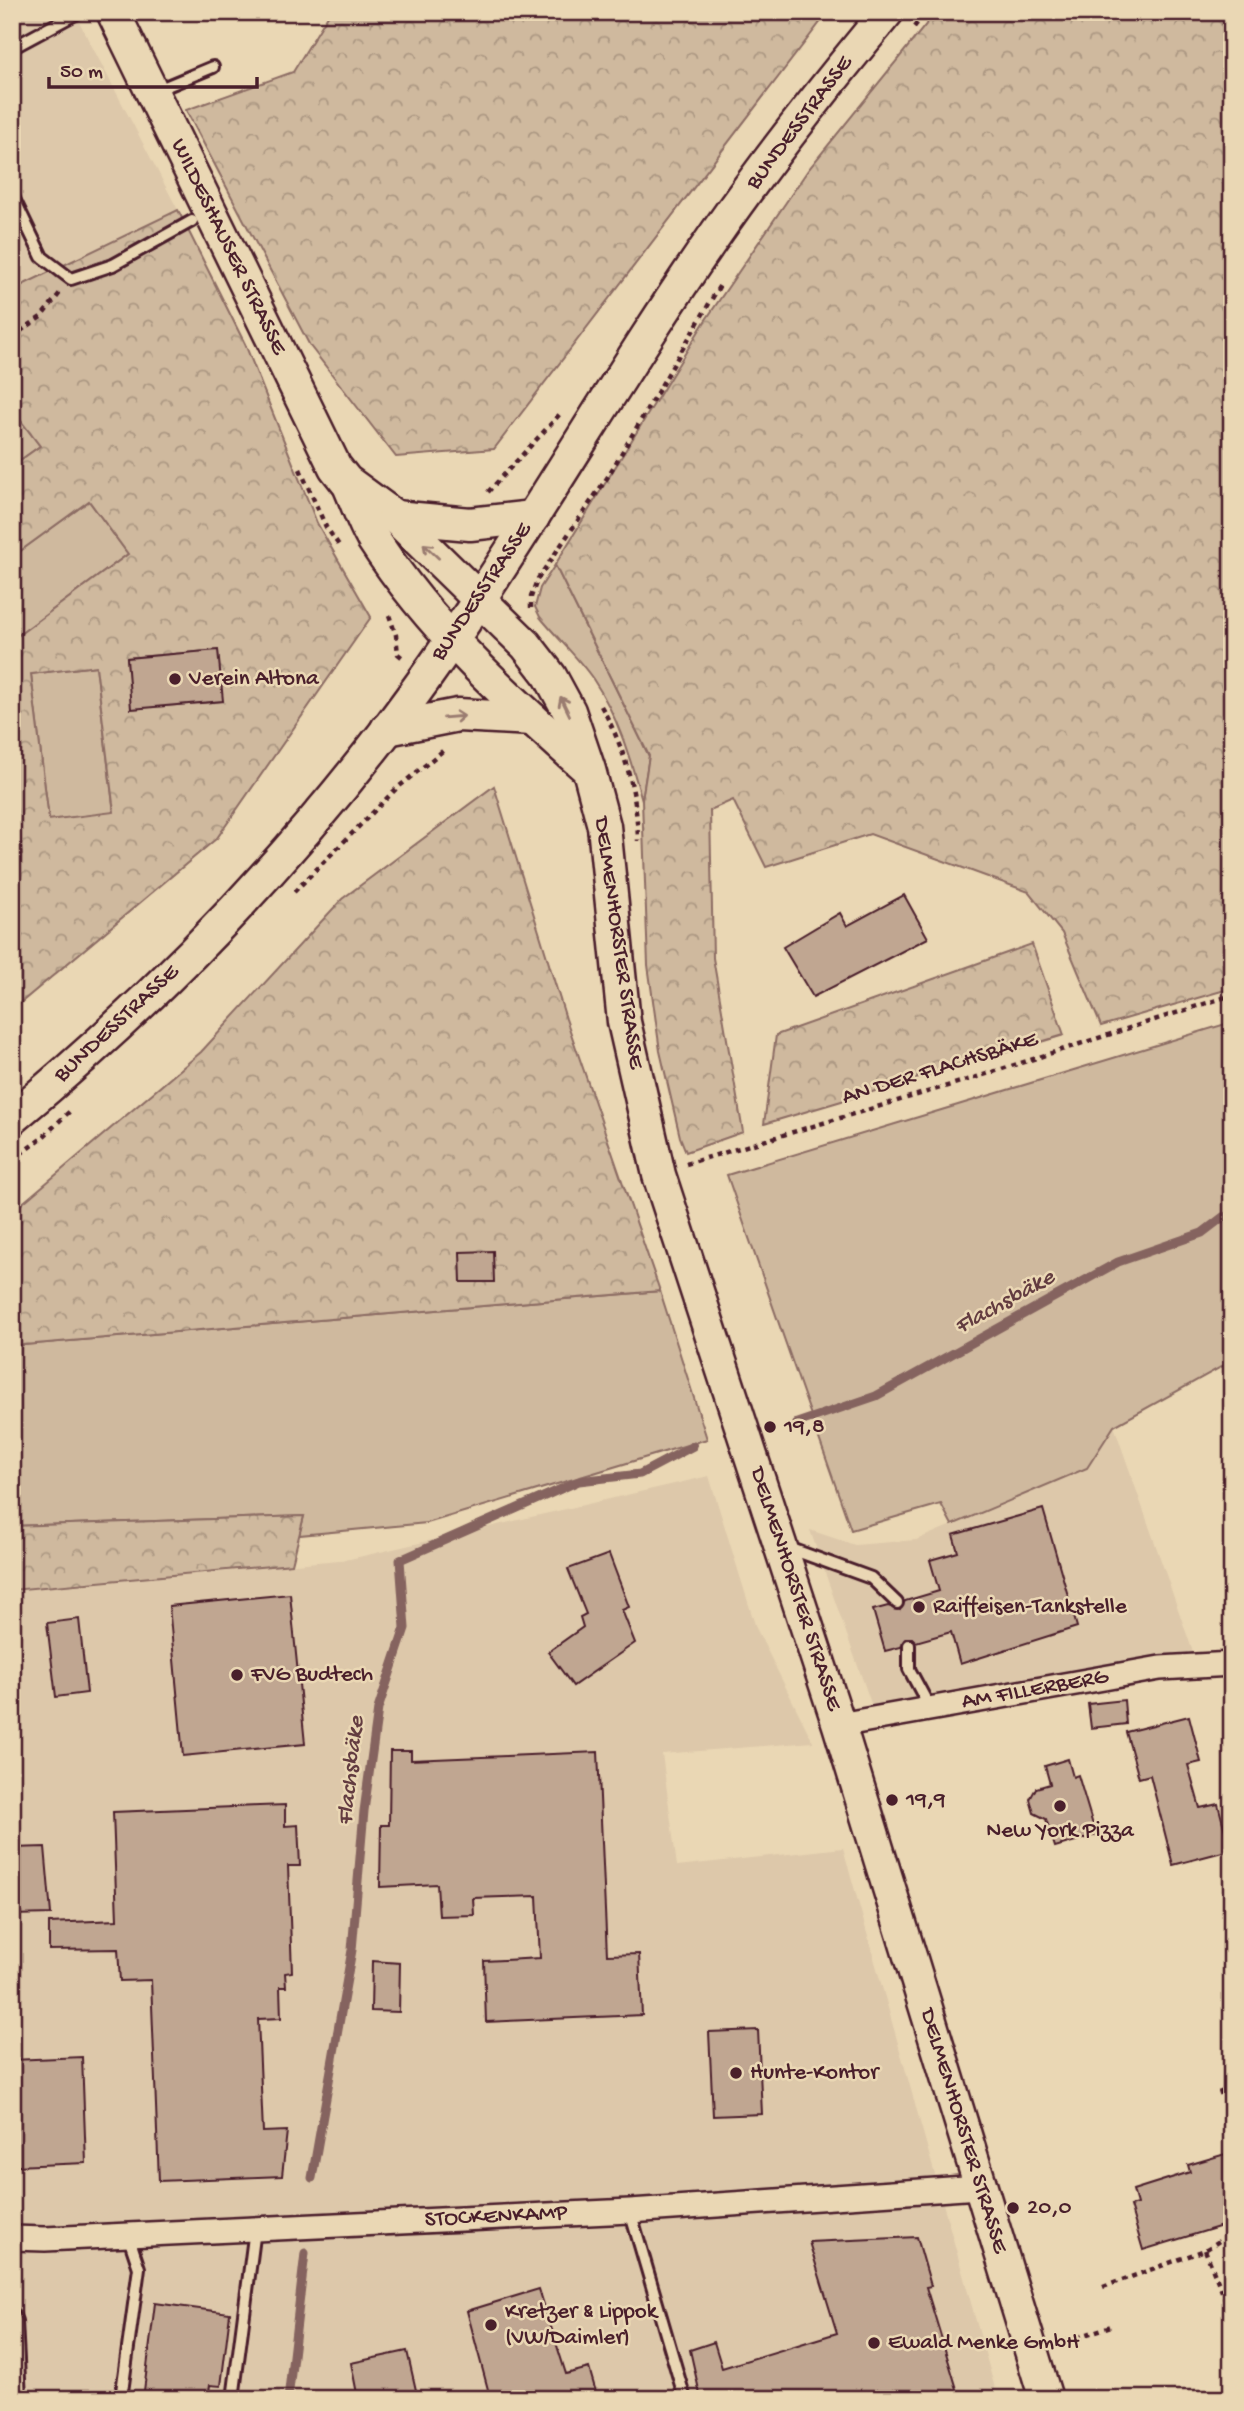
<svg xmlns="http://www.w3.org/2000/svg" width="1244" height="2411" viewBox="0 0 1244 2411" font-family="'Gochi Hand',sans-serif">
<defs>
<pattern id="forest-crowns" width="20" height="18" patternUnits="userSpaceOnUse" patternTransform="scale(1.75)"><rect width="20" height="18" fill="#cfb99e"/><path d="M2 6a3 3 0 1 1 6 0M12 15a3 3 0 1 1 6 0" fill="none" stroke="#aa9681"/></pattern>
</defs>
<rect width="100%" height="100%" fill="#ead7b4"/>
<filter id="ink" filterUnits="userSpaceOnUse"><feTurbulence type="fractalNoise" baseFrequency=".0143" numOctaves="2"/><feDisplacementMap in="SourceGraphic" scale="14" xChannelSelector="R" yChannelSelector="G"/><feConvolveMatrix kernelMatrix="1 2 1 2 8 2 1 2 1" color-interpolation-filters="sRGB"/></filter>
<g filter="url(#ink)">
<g fill="#ddc8aa">
<path d="M12,12H74L178,210L12,290Z"/>
<path d="M1114,1426L1193,1652L873,1709L810,1530L855,1545L916,1540L1087,1468Z"/>
<path d="M709,1476L756,1628L813,1742L662,1754L677,1866L843,1848L998,2399H12V1590L350,1559Z"/>
</g>
<g fill="#cfb99e" stroke="#8c6c64" stroke-width="2">
<path d="M12,409L40,446L12,466Z"/>
<path d="M89,501L128,554L12,640V557Z"/>
<path d="M555,565L649,756L642,800C630,758 618,716 593,679C578,657 557,638 540,617L535,607L540,588Z"/>
<path d="M96,666L114,813L49,820L31,674Z"/>
<path d="M12,774L22,855L12,856Z"/>
<path d="M1232,1022V1361L1114,1426L1087,1468L952,1525L941,1504L851,1530L727,1175Z"/>
<path d="M660,1291L707,1439L427,1523L299,1535L304,1516L12,1526V1346Z"/>
</g>
<g fill="url(#forest-crowns)" stroke="#8c6c64" stroke-width="2" fill-rule="evenodd">
<path d="M330,12H828L494,449L396,457L310,346L186,110L293,72Z"/>
<path d="M936,12H1232V988L1101,1026L1062,933L1029,892L870,834L766,867L733,800L710,810L713,958L743,1132L686,1152L680,1137L660,1051L648,965L642,800L649,756L555,565L705,321L808,170Z"/>
<path d="M178,210L245,344L317,523L371,617L217,838L12,1010V856L22,854L12,774V640L128,554L89,501L12,557V466L40,446L12,409V290ZM218,650L222,701L132,709L127,658ZM96,666L114,812L49,820L31,674Z"/>
<path d="M494,786L566,1019L660,1291L12,1346V1212L201,1052L342,899Z"/>
<path d="M1032,944L1064,1035L764,1124L776,1035Z"/>
<path d="M304,1516L292,1564L12,1590V1526Z"/>
</g>
<g fill="none" stroke-linecap="round" stroke-linejoin="round">
<g stroke="#85635e" stroke-width="9">
<path d="M797,1423L876,1396L1118,1262L1202,1233L1223,1217L1232,1216"/>
<path d="M312,2178L352,1950L364,1811L378,1709L405,1628L400,1560L579,1481L640,1474L693,1446"/>
<path d="M288,2399L305,2253"/>
</g>
</g>
<g fill="#c0a691" stroke="#4a1f2b" stroke-width="2">
<path d="M218,650L223,701L131,709L127,658Z"/>
<path d="M904,895L928,938L813,997L783,947L840,913L847,926Z"/>
<path d="M493,1251L494,1282H461L460,1252Z"/>
<path d="M1043,1509L1077,1627L960,1664L951,1632L916,1642L912,1638H906L901,1647L885,1651L873,1610L888,1606L900,1610L905,1601L939,1591L930,1560L958,1552L953,1535Z"/>
<path d="M609,1554L629,1607L622,1610L635,1643L573,1686L548,1652L583,1627L580,1617L586,1614L568,1569Z"/>
<path d="M290,1594L305,1744L183,1756L169,1606Z"/>
<path d="M79,1619L87,1693L56,1697L47,1623Z"/>
<path d="M1124,1700L1126,1724L1091,1728L1088,1704Z"/>
<path d="M1189,1716L1201,1762L1188,1765L1200,1808L1218,1804L1230,1850L1173,1865L1150,1775L1139,1778L1126,1732Z"/>
<path d="M390,1751H411V1760L598,1752L607,1955L639,1954L642,2015L486,2022L484,1961L540,1958L537,1896L473,1898L474,1915L439,1916L437,1884L380,1887L381,1825H389Z"/>
<path d="M1068,1759L1073,1777L1078,1775L1096,1835L1055,1847L1046,1819L1034,1813L1030,1799L1036,1788L1050,1784L1045,1766Z"/>
<path d="M285,1805V1826L298,1825L300,1866H288L292,1972L285,1973L286,1987H280L281,2018L258,2019L263,2132L287,2131L282,2176L159,2181L151,1980L120,1981L118,1949L49,1950V1923L117,1920L113,1812Z"/>
<path d="M45,1847L51,1914L12,1915V1848Z"/>
<path d="M372,1961L400,1963L399,2012L371,2011Z"/>
<path d="M758,2030L762,2114L713,2116L709,2032Z"/>
<path d="M82,2057L86,2163L15,2166L12,2060Z"/>
<path d="M1232,2152V2223L1143,2250L1130,2206L1137,2204L1133,2190L1190,2172L1188,2165Z"/>
<path d="M917,2237L931,2286L926,2287L960,2399H701L690,2350L714,2342L722,2368L837,2333L809,2242Z"/>
<path d="M539,2289L566,2374L589,2368L598,2399L490,2397L467,2311Z"/>
<path d="M155,2303L230,2313L221,2386L210,2385L208,2399H143Z"/>
<path d="M407,2351L418,2399H358L351,2363Z"/>
</g>
<g fill="none" stroke-linecap="round" stroke-linejoin="round">
<g stroke="#4a1f2b" stroke-width="16">
<g id="service">
<path d="M12,48L79,12"/>
<path d="M155,91L213,67"/>
<path d="M12,195L42,257L71,279L113,265L192,221"/>
<path d="M786,1547L871,1578L897,1603"/>
<path d="M909,1645V1669L930,1708"/>
<path d="M630,2211L685,2399"/>
<path d="M12,2312L16,2321L20,2399"/>
<path d="M121,2399L139,2268L128,2235"/>
<path d="M233,2399L255,2229"/>
</g>
</g>
<g stroke="#4a1f2b" stroke-width="28">
<g id="minor">
<path d="M839,1725L1160,1668L1232,1664"/>
<path d="M12,2238L45,2239L630,2211L979,2187"/>
</g>
</g>
<g stroke="#4a1f2b" stroke-width="37">
<g id="secondary">
<path d="M113,12L335,467L346,481L395,517L526,645L550,676L569,711L589,770L604,826L624,1022L659,1175L839,1725L1046,2399"/>
<path d="M349,485C357,503 363,522 373,539C431,629 509,699 588,769"/>
<path d="M395,517L470,524L533,517"/>
<path d="M387,729L458,715L532,719"/>
<path d="M12,1118C150,1004 278,872 387,730C508,571 603,395 717,232C770,156 828,83 887,12"/>
</g>
</g>
<g stroke="#4a1f2b" stroke-width="4.5" stroke-dasharray="5 5" stroke-linecap="butt">
<path d="M914,27L926,12"/>
<path d="M12,337L41,317L60,293"/>
<path d="M300,469L326,527L341,548"/>
<path d="M488,492L560,414"/>
<path d="M531,608V597L537,580L607,478L720,285"/>
<path d="M389,615L396,635L398,654L403,658"/>
<path d="M601,706C625,748 637,792 638,841"/>
<path d="M294,892L396,789L445,749"/>
<path d="M12,1160L42,1138L70,1111"/>
<path d="M686,1164L974,1078L1232,995"/>
<path d="M1220,2090L1232,2128"/>
<path d="M1205,2250L1232,2316"/>
<path d="M1103,2287L1205,2250L1224,2238"/>
<path d="M1058,2344L1114,2325"/>
</g>
<use href="#service" stroke="#ead7b4" stroke-width="10"/>
<use href="#minor" stroke="#ead7b4" stroke-width="23"/>
<use href="#secondary" stroke="#ead7b4" stroke-width="32"/>
</g>
<defs><path id="oneway-shaft" d="M-6 0H5M1.5-3L5.5 0L1.5 3" fill="none" stroke-width="1.6" stroke-linecap="round" stroke-linejoin="round" transform="scale(1.75)"/></defs>
<g stroke="#9a7b70">
<use href="#oneway-shaft" transform="translate(431 551) rotate(-137)"/>
<use href="#oneway-shaft" transform="translate(565 706) rotate(-116)"/>
<use href="#oneway-shaft" transform="translate(454 717) rotate(-5)"/>
</g>
</g>
<g fill="#4a1f2b" stroke="#ead7b4" stroke-width="2.5">
<circle cx="175" cy="679" r="7"/>
<circle cx="770" cy="1427" r="7"/>
<circle cx="919" cy="1607" r="7"/>
<circle cx="237" cy="1675" r="7"/>
<circle cx="892" cy="1800" r="7"/>
<circle cx="1060" cy="1806" r="7"/>
<circle cx="736" cy="2073" r="7"/>
<circle cx="1013" cy="2208" r="7"/>
<circle cx="491" cy="2325" r="7"/>
<circle cx="874" cy="2343" r="7"/>
</g>
<g text-anchor="middle" dominant-baseline="central" stroke-width="5" stroke-linejoin="round" paint-order="stroke">
<g font-size="23" fill="#4a1f2b" stroke="#ead7b4">
<text transform="translate(800 123) rotate(-53)">BUNDESSTRASSE</text>
<text transform="translate(228 247) rotate(64)">WILDESHAUSER STRASSE</text>
<text transform="translate(482 592) rotate(-56)">BUNDESSTRASSE</text>
<text transform="translate(618 943) rotate(82)">DELMENHORSTER STRASSE</text>
<text transform="translate(117 1024) rotate(-43)">BUNDESSTRASSE</text>
<text transform="translate(940 1069) rotate(-17)">AN DER FLACHSBÄKE</text>
<text transform="translate(795 1589) rotate(72)">DELMENHORSTER STRASSE</text>
<text transform="translate(1035 1690) rotate(-10)">AM FILLERBERG</text>
<text transform="translate(963 2131) rotate(73)">DELMENHORSTER STRASSE</text>
<text transform="translate(496 2217) rotate(-3)">STOCKENKAMP</text>
</g>
<g font-size="23" fill="#4a1f2b" stroke="#ead7b4" text-anchor="start">
<text x="189" y="679">Verein Altona</text>
<text x="784" y="1427">19,8</text>
<text x="933" y="1607">Raiffeisen-Tankstelle</text>
<text x="251" y="1675">FVG Budtech</text>
<text x="906" y="1800">19,9</text>
<text x="1060" y="1831" text-anchor="middle">New York Pizza</text>
<text x="750" y="2073">Hunte-Kontor</text>
<text x="1027" y="2208">20,0</text>
<text x="505" y="2312">Kretzer &amp; Lippok<tspan x="505" dy="26">(VW/Daimler)</tspan></text>
<text x="888" y="2343">Ewald Menke GmbH</text>
</g>
<g font-size="24" font-style="italic" fill="#633c40" stroke="#ead7b4">
<text transform="translate(1005 1303) rotate(-29)">Flachsbäke</text>
<text transform="translate(352 1771) rotate(-84)">Flachsbäke</text>
</g>
</g>
<rect width="1244" height="2411" fill="none" stroke="#ead7b4" stroke-width="42"/>
<rect x="21" y="21" width="1202" height="2369" fill="none" stroke="#4a1f2b" stroke-width="2.5" filter="url(#ink)"/>
<path d="M49 77v10h208v-10" fill="none" stroke="#4a1f2b" stroke-width="3.5"/>
<text x="60" y="77" font-size="21" fill="#4a1f2b" stroke="#ead7b4" stroke-width="5" paint-order="stroke">50 m</text>
</svg>
